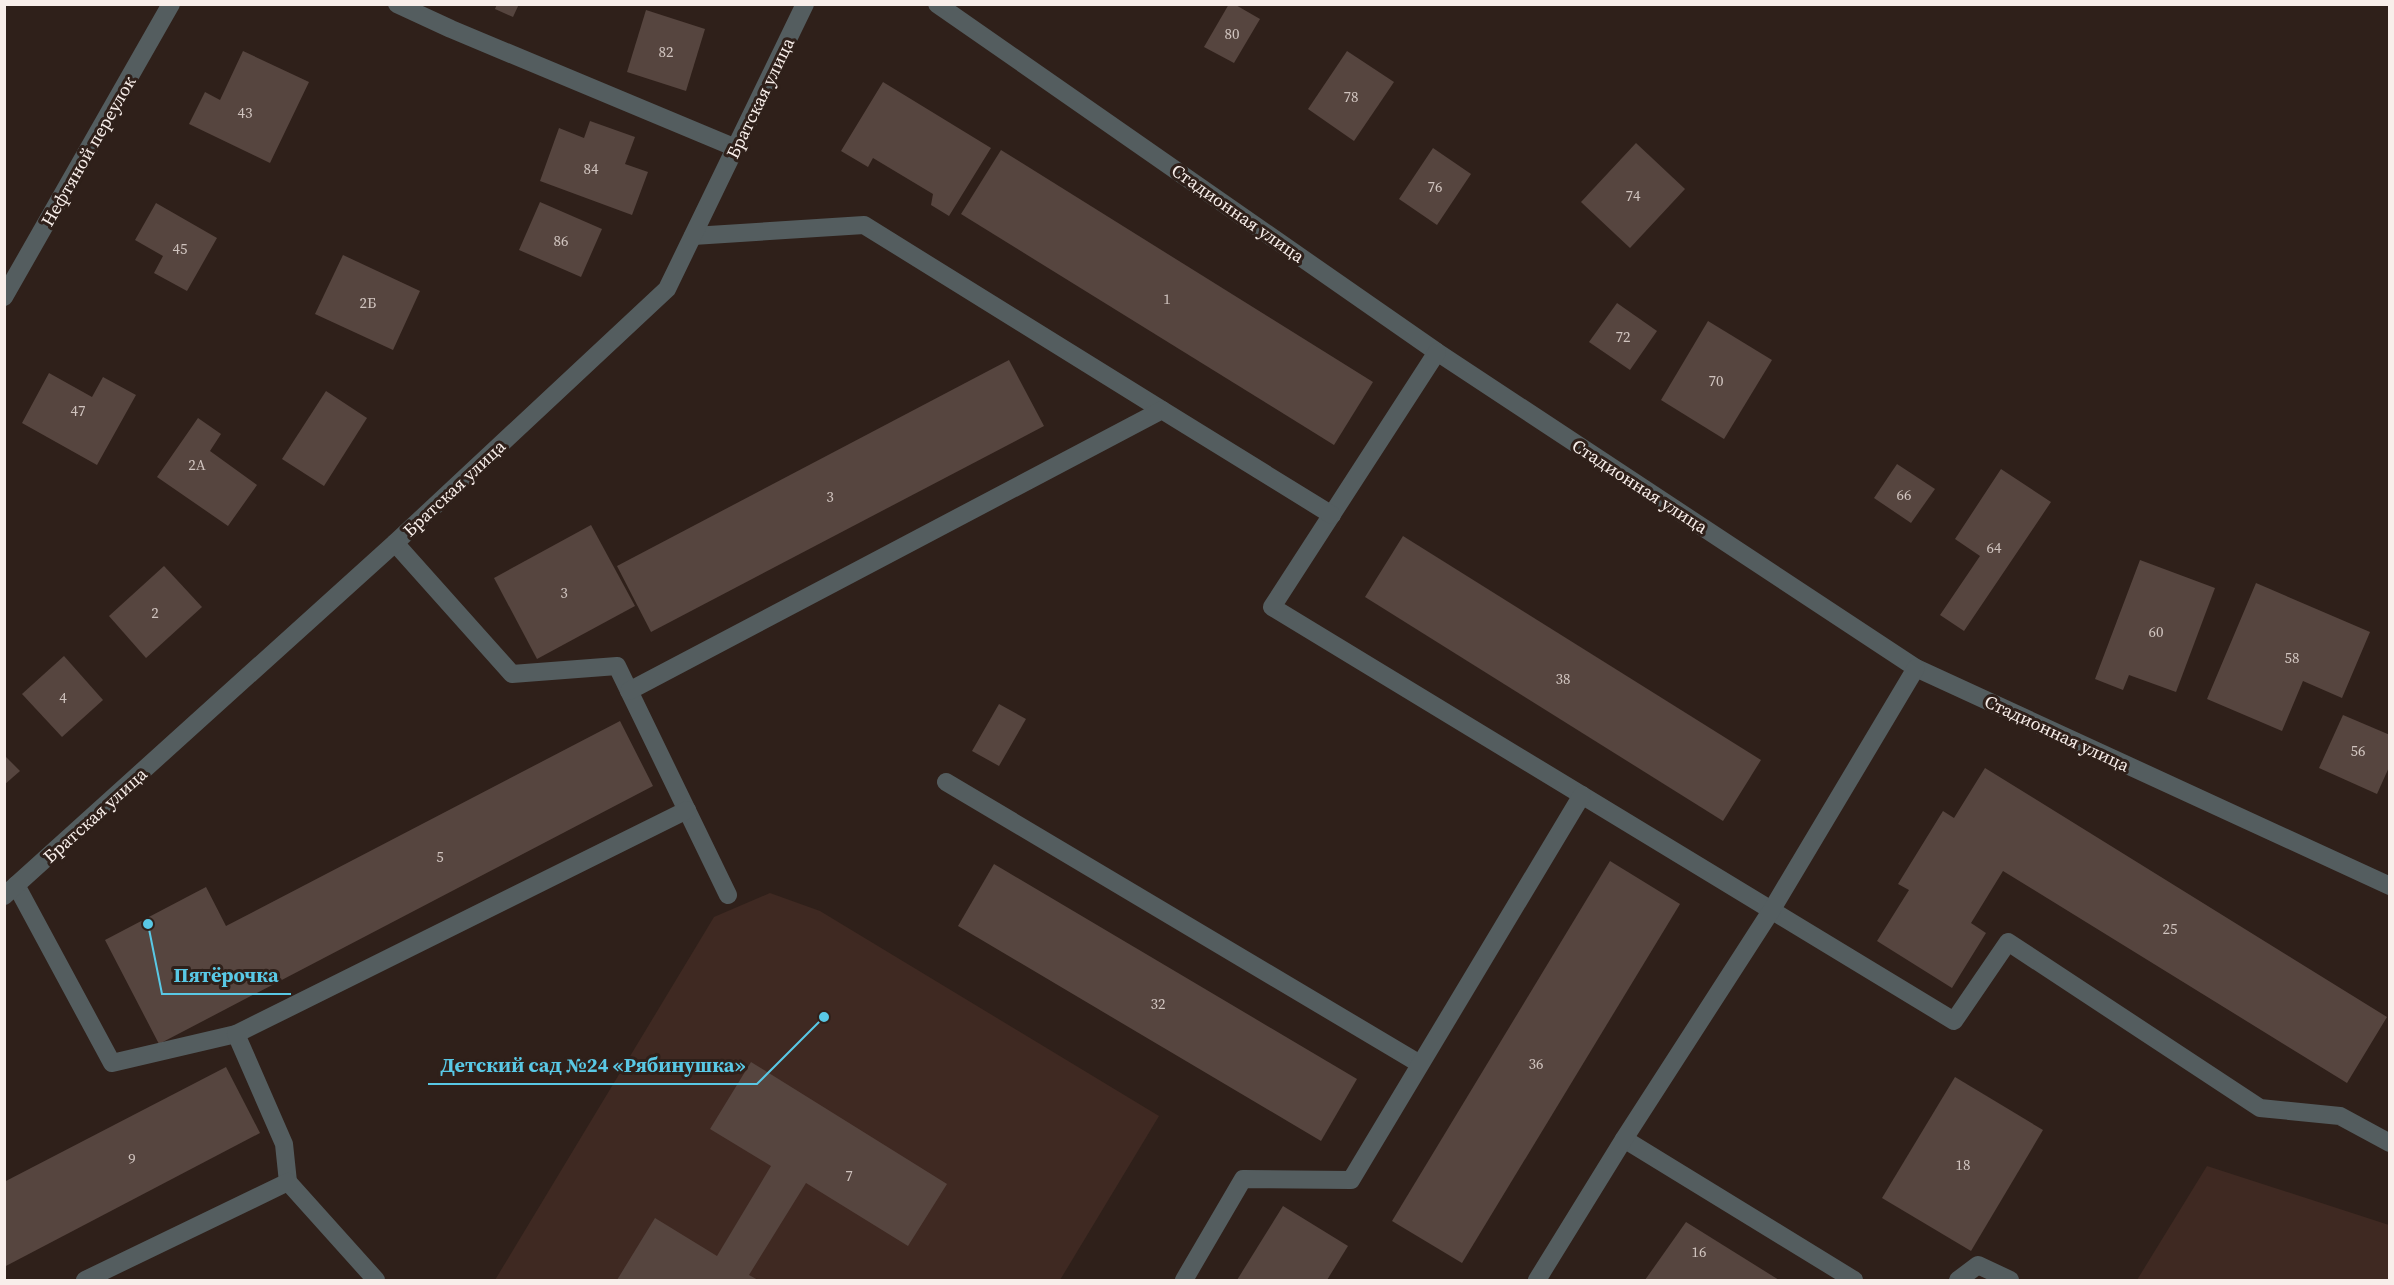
<svg xmlns="http://www.w3.org/2000/svg" width="2394" height="1285" viewBox="0 0 2394 1285" font-family="'Source Serif 4',serif">
<rect width="100%" height="100%" fill="#2f201a"/>
<g fill="#3f2922">
<path d="M770,893L820,911L1159,1116L1060,1280H495L714,917Z"/>
<path d="M2207,1166L2389,1225V1280H2137Z"/>
</g>
<g fill="#56453f">
<path d="M497,4H519L513,17L495,9Z"/>
<path d="M1229,4H1234L1260,19L1234,63L1204,47Z"/>
<path d="M646,10L705,29L686,91L627,72Z"/>
<path d="M243,51L309,82L270,163L189,124L205,92L220,100Z"/>
<path d="M1347,51L1394,82L1354,141L1308,109Z"/>
<path d="M883,82L991,148L949,216L931,205L933,194L873,158L868,167L841,151Z"/>
<path d="M590,121L635,137L625,164L648,172L632,215L540,181L559,128L584,138Z"/>
<path d="M1636,143L1685,189L1630,248L1581,202Z"/>
<path d="M1433,148L1471,174L1437,225L1399,199Z"/>
<path d="M1001,150L1373,382L1334,445L961,214Z"/>
<path d="M540,202L602,229L581,277L519,250Z"/>
<path d="M156,203L217,238L187,291L154,273L163,256L135,240Z"/>
<path d="M343,255L420,291L393,350L315,314Z"/>
<path d="M1617,303L1657,331L1630,370L1589,342Z"/>
<path d="M1708,321L1772,360L1724,439L1661,400Z"/>
<path d="M1009,360L1044,426L651,632L617,566Z"/>
<path d="M49,373L92,397L103,377L136,395L97,465L22,423Z"/>
<path d="M326,391L367,418L324,486L282,459Z"/>
<path d="M198,418L221,434L210,451L257,485L228,526L157,477Z"/>
<path d="M1897,464L1935,489L1911,523L1874,498Z"/>
<path d="M2001,469L2051,502L1964,631L1940,615L1980,556L1955,539Z"/>
<path d="M591,525L635,606L537,659L494,578Z"/>
<path d="M1403,536L1761,760L1723,821L1365,597Z"/>
<path d="M2140,560L2215,588L2176,692L2129,675L2123,690L2095,679Z"/>
<path d="M164,566L202,607L146,658L109,616Z"/>
<path d="M2256,583L2370,632L2342,698L2303,681L2282,731L2207,699Z"/>
<path d="M64,656L103,700L62,737L22,694Z"/>
<path d="M999,704L1026,719L999,766L972,751Z"/>
<path d="M2343,715L2390,735V765L2377,794L2319,768Z"/>
<path d="M620,721L653,786L159,1044L105,940L206,887L226,926Z"/>
<path d="M4,755L20,771L4,785Z"/>
<path d="M1985,768L2387,1017L2347,1083L2003,871L1971,923L1986,933L1952,988L1877,941L1909,890L1898,884L1943,811L1954,818Z"/>
<path d="M1610,861L1680,904L1462,1263L1392,1221Z"/>
<path d="M994,864L1357,1079L1321,1141L958,926Z"/>
<path d="M751,1062L947,1184L908,1246L806,1183L749,1275L758,1280H617L655,1218L717,1256L771,1166L710,1129Z"/>
<path d="M226,1067L260,1133L4,1267V1182Z"/>
<path d="M1955,1077L2043,1130L1971,1251L1882,1198Z"/>
<path d="M1283,1206L1348,1246L1327,1280H1237Z"/>
<path d="M1686,1222L1779,1280H1645Z"/>
</g>
<g fill="none" stroke-linecap="round" stroke-linejoin="round">
<g stroke="#545d5f" stroke-width="18">
<path d="M397,4L451,29L736,148"/>
<path d="M937,4L1437,352L1916,668L2390,886"/>
<path d="M693,236L864,225L1162,410"/>
<path d="M4,297L171,4"/>
<path d="M1437,352L1272,607L1954,1021L2008,942L2260,1108L2340,1116L2390,1143"/>
<path d="M395,543L512,674L617,666L728,895"/>
<path d="M629,691L1162,410L1332,515"/>
<path d="M946,782L1420,1064"/>
<path d="M16,885L112,1063L236,1034"/>
<path d="M4,896L395,543L667,289L805,4"/>
<path d="M1624,1139L1854,1280"/>
<path d="M288,1182L284,1144L236,1034L687,810"/>
<path d="M85,1280L288,1182L376,1280"/>
<path d="M1184,1280L1243,1179L1351,1180L1582,795"/>
<path d="M1537,1280L1624,1139L1771,911L1916,668"/>
<path d="M1958,1280L1978,1265L2010,1280"/>
</g>
</g>
<g text-anchor="middle" dominant-baseline="central" stroke-width="6" stroke-linejoin="round" paint-order="stroke">
<g font-size="15" fill="#d0c4bf">
<text x="1232" y="33">80</text>
<text x="666" y="51">82</text>
<text x="1351" y="96">78</text>
<text x="245" y="112">43</text>
<text x="591" y="168">84</text>
<text x="1435" y="186">76</text>
<text x="1633" y="195">74</text>
<text x="561" y="240">86</text>
<text x="180" y="248">45</text>
<text x="1167" y="298">1</text>
<text x="368" y="302">2Б</text>
<text x="1623" y="336">72</text>
<text x="1716" y="380">70</text>
<text x="78" y="410">47</text>
<text x="197" y="464">2А</text>
<text x="1904" y="494">66</text>
<text x="830" y="496">3</text>
<text x="1994" y="547">64</text>
<text x="564" y="592">3</text>
<text x="155" y="612">2</text>
<text x="2156" y="631">60</text>
<text x="2292" y="657">58</text>
<text x="1563" y="678">38</text>
<text x="63" y="697">4</text>
<text x="2358" y="750">56</text>
<text x="440" y="856">5</text>
<text x="2170" y="928">25</text>
<text x="1158" y="1003">32</text>
<text x="1536" y="1063">36</text>
<text x="132" y="1158">9</text>
<text x="1963" y="1164">18</text>
<text x="849" y="1175">7</text>
<text x="1699" y="1251">16</text>
</g>
<g font-size="18" fill="#f8eeea" stroke="#2f201a">
<text transform="translate(760 98) rotate(-64)">Братская улица</text>
<text transform="translate(88 151) rotate(-60)">Нефтяной переулок</text>
<text transform="translate(1238 213) rotate(35)">Стадионная улица</text>
<text transform="translate(1640 486) rotate(33)">Стадионная улица</text>
<text transform="translate(454 488) rotate(-43)">Братская улица</text>
<text transform="translate(2057 733) rotate(25)">Стадионная улица</text>
<text transform="translate(95 815) rotate(-42)">Братская улица</text>
</g>
</g>
<path fill="none" stroke="#59c8e5" stroke-width="2" d="M148 924L162 994H291M824 1017L757 1084H428"/>
<g fill="#59c8e5" stroke="#2f201a" stroke-width="2">
<circle cx="148" cy="924" r="6"/>
<circle cx="824" cy="1017" r="6"/>
</g>
<g font-size="20" text-anchor="middle" font-weight="bold" fill="#59c8e5" stroke="#2f201a" stroke-width="6" stroke-linejoin="round" paint-order="stroke">
<text x="226" y="982">Пятёрочка</text>
<text x="593" y="1072">Детский сад №24 «Рябинушка»</text>
</g>
<rect width="2394" height="1285" fill="none" stroke="#f8eeea" stroke-width="12"/>
</svg>
